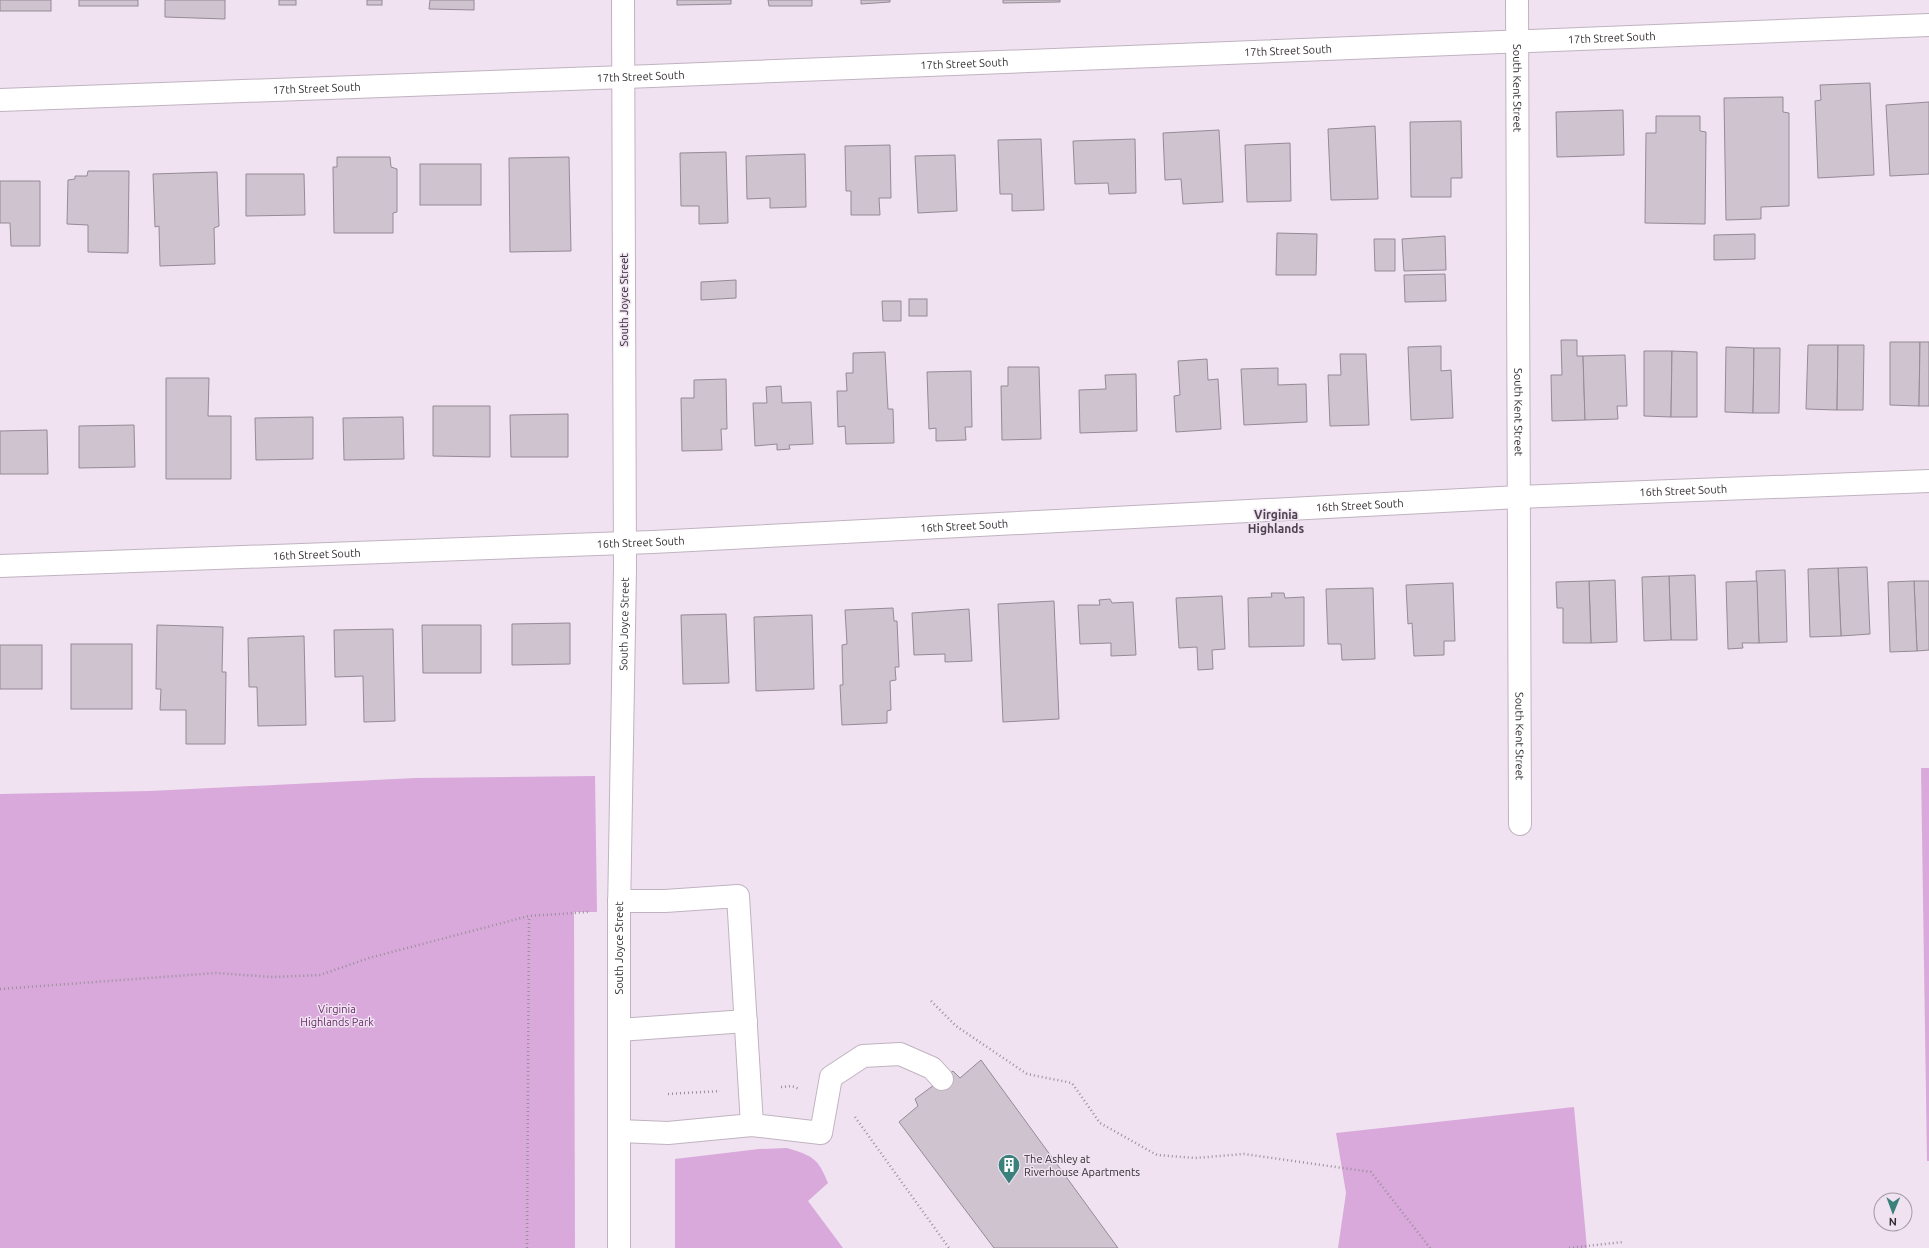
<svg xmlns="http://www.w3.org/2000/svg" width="1929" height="1248" viewBox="0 0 1929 1248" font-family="Ubuntu,sans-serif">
<rect width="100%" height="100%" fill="#f0e2f0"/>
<g fill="#d8a9da">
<path d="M1921,768H1929V1161H1927Z"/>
<path d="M595,776L597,912H574L575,1248H0V794L150,791L415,778Z"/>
<path d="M1574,1107L1587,1248H1338L1346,1193L1336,1133Z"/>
<path d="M787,1148C813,1156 818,1158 828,1183L808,1201L843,1248H675V1159L759,1149Z"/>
</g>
<g fill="#d0c3d0" stroke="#968a96">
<rect x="0" y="0" width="51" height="11"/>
<rect x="79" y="0" width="59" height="6"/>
<path d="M165,0H225V19L165,17Z"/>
<rect x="279" y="0" width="17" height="5"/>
<rect x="367" y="0" width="15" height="5"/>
<path d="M430,0H474V10L429,9Z"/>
<path d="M677,0H731V4L677,5Z"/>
<path d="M768,0H812V6H769Z"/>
<path d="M861,0H890V2L861,4Z"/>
<path d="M1003,0H1060V2L1003,3Z"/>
<path d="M1870,83L1874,175L1818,178L1815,101L1821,100L1820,85Z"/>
<path d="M1783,97V112L1789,113V206L1761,207V219L1726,220L1724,98Z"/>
<path d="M1929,102V174L1890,176L1886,105Z"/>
<path d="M1623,110L1624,155L1557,157L1556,112Z"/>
<path d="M1656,116H1700V131L1706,132L1705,224L1645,223L1646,133H1656Z"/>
<path d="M1461,121L1462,178H1451V197H1411L1410,122Z"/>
<path d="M1375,126L1378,199L1331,200L1328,129Z"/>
<path d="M1219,130L1223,202L1183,204L1181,179L1165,180L1163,133Z"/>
<path d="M1041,139L1044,210L1012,211V194H1000L998,140Z"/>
<path d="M1135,139L1136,193L1109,194L1108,183L1075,184L1073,141Z"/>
<path d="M1290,143L1291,201L1247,202L1245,145Z"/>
<path d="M890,145L891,198H879L880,215H851V191H846L845,146Z"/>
<path d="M726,152L728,223L699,224V206H681L680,153Z"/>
<path d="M805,154L806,207L770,208V198L747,199L746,156Z"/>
<path d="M955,155L957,211L918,213L915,156Z"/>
<path d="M337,157H390L391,167L397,169V212L393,213V233H334L333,167H337Z"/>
<path d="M569,157L571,251L510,252L509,158Z"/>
<rect x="420" y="164" width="61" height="41"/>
<path d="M88,171H129L128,253L88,252V225L67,224L68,180L75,179V176H87Z"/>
<path d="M217,172L219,226L214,228L215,264L160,266L159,226L155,227L153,174Z"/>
<path d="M246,174H304L305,215L246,216Z"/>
<path d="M0,181H40V246H11L10,223H0Z"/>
<path d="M1277,233L1317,234L1316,275H1276Z"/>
<path d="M1755,234V259L1714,260V235Z"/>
<path d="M1445,236L1446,270L1404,271L1402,239Z"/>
<path d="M1374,239H1395V271H1375Z"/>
<path d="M1445,274L1446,301L1405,302L1404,275Z"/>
<path d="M736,280V298L701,300V282Z"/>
<rect x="909" y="299" width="18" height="17"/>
<path d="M882,301H901V321H883Z"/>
<path d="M1561,340H1577V356H1583L1585,420L1552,421L1551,375H1562Z"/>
<path d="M1890,342H1920L1919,406L1890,405Z"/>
<path d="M1920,342H1929V406H1919Z"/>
<path d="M1808,345H1838L1837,410L1806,409Z"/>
<path d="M1838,345H1864L1863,410H1837Z"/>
<path d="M1441,346V371L1451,370L1453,418L1411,420L1408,347Z"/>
<path d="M1726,347L1754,348L1753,413L1725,412Z"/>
<path d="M1754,348H1780L1779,413H1753Z"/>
<path d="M1644,351H1672L1671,417L1644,416Z"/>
<path d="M1672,351L1697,352V417H1671Z"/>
<path d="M885,352L888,409H893L894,443L846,444L845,426L838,427L837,391H847L846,373H853V353Z"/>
<path d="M1340,354H1366L1369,425L1330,426L1328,375H1341Z"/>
<path d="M1625,355L1627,406H1617L1618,419L1585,420L1583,356Z"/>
<path d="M1207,359L1208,380L1218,379L1221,429L1176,432L1174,396L1180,395L1178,361Z"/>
<path d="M1008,367H1039L1041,439L1002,440L1001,386H1008Z"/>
<path d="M1278,368V385L1306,384L1307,422L1244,425L1241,369Z"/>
<path d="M971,371L972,427H965L966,440L936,441V428L929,429L927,372Z"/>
<path d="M1136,374L1137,431L1080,433L1079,390L1106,389L1105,375Z"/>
<path d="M166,378H209L208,416H231V479H166Z"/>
<path d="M726,379L727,429H721L722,450L682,451L681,398H694V380Z"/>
<path d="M781,386L782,403L811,402L813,444L789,445L790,449L777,450V444L755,446L753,403H767L766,387Z"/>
<path d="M433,406H490V457L433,456Z"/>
<path d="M568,414V457H511L510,415Z"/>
<path d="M313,417V459L256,460L255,418Z"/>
<path d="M403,417L404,459L344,460L343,418Z"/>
<path d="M134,425L135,467L79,468V426Z"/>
<path d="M47,430L48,474H0V431Z"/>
<path d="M1867,567L1870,634L1841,636L1838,568Z"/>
<path d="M1838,568L1841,636L1810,637L1808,569Z"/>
<path d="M1785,570L1787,642L1759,643L1756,571Z"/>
<path d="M1695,575L1697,640H1671L1669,576Z"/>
<path d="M1669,576L1671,640L1644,641L1642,577Z"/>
<path d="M1615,580L1617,642L1591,643L1589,581Z"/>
<path d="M1589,581L1591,643H1563V608H1557L1556,582Z"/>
<path d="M1757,581L1759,643H1742L1743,648L1728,649L1726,582Z"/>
<path d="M1914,581H1929V650L1917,651Z"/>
<path d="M1914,581L1917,651L1890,652L1888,582Z"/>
<path d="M1453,583L1455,641H1444V655L1414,656L1412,623L1408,624L1406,585Z"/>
<path d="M1373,588L1375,659L1342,660L1341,644H1328L1326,589Z"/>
<path d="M1271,593H1284L1285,598L1304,597V646L1249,647L1248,598L1272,597Z"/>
<path d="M1222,596L1225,649L1212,650L1213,669L1198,670L1197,647L1179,648L1176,598Z"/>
<path d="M1110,599L1112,603L1133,602L1136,655L1111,656V643L1080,644L1078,605H1100L1099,600Z"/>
<path d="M1054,601L1059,719L1003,722L998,604Z"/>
<path d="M893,608L894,621H897L899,667H895L896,680L890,681L891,710L887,711V723L842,725L840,685H843L842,645L847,644L845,610Z"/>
<path d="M969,609L972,661L945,662V654L914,655L912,613Z"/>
<path d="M726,614L729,683L683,684L681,615Z"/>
<path d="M812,615L814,689L756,691L754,617Z"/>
<path d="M570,623V664L512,665V624Z"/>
<path d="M157,625L223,627L222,672H226L225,744H186V710H160L161,689H156Z"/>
<path d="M422,625H481V673H423Z"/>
<path d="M393,629L395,721L364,722L363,676L335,677L334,630Z"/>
<path d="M304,636L306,725L258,726L257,687H249L248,638Z"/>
<rect x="71" y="644" width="61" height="65"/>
<rect x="0" y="645" width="42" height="44"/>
<path d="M981,1060L1118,1248H994L899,1122L918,1106L915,1099L953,1071L960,1078Z"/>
</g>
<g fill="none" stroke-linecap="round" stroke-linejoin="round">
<g stroke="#c0b3c0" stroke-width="24">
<g id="service">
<path d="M619,901H665L738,896L752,1125"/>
<path d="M619,1030L746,1021"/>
<path d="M619,1131L668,1133L752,1125L821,1133L831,1077L863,1056L900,1054L932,1068L942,1079"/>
</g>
</g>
<g stroke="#c0b3c0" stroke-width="24">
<g id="minor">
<path id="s1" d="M1517,0L1520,824"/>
<path id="s2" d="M0,100L652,76L1929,25"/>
<path id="s3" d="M0,566L653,542L1519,497L1929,481"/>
</g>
</g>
<g stroke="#c0b3c0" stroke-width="24">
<g id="tertiary">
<path id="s4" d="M619,1248V913L625,569L623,0"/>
</g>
</g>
<g stroke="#9a909a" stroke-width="2.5" stroke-dasharray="1 3" stroke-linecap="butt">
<path d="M0,989L216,973L273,977L320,975L369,958L529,916L588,912"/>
<path d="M931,1001L956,1026L1027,1074L1072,1083L1100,1123L1157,1155L1195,1158L1244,1154L1371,1172L1430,1248"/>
<path d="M781,1087L792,1086L799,1089"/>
<path d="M668,1094L720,1091"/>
<path d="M855,1117L949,1248"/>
<path d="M527,1248L529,916"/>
<path d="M1569,1248L1623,1242"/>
</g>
<use href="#service" stroke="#fff" stroke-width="22"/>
<use href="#minor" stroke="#fff" stroke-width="22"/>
<use href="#tertiary" stroke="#fff" stroke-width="22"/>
</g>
<defs>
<g id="building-pin" transform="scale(1.15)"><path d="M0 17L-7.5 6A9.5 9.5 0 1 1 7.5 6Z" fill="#3a817b" stroke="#f0e2f0"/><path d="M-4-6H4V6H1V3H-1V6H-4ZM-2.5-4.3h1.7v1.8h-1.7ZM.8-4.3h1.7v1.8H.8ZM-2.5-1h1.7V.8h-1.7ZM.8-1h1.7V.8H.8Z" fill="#fff"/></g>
</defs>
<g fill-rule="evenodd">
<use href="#building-pin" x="1009" y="1165"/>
</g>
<g text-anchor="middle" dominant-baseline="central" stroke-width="3" stroke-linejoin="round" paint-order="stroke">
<g font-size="11" fill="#322d32" stroke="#f0e2f0">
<text stroke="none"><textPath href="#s2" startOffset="1613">17th Street South</textPath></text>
<text stroke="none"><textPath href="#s2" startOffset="1289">17th Street South</textPath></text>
<text stroke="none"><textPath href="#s2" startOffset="965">17th Street South</textPath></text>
<text stroke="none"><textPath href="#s2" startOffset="641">17th Street South</textPath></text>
<text stroke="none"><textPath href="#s2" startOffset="317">17th Street South</textPath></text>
<text stroke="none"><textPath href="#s1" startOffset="88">South Kent Street</textPath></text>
<text transform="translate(624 300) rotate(-90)">South Joyce Street</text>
<text stroke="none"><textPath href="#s1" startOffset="412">South Kent Street</textPath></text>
<text stroke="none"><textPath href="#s3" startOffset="1685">16th Street South</textPath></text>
<text stroke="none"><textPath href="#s3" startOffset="1361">16th Street South</textPath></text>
<text stroke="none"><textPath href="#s3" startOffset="965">16th Street South</textPath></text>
<text stroke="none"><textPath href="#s3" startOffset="641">16th Street South</textPath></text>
<text stroke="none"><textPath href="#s3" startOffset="317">16th Street South</textPath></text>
<text stroke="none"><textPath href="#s4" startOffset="624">South Joyce Street</textPath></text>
<text stroke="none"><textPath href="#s1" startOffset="736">South Kent Street</textPath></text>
<text stroke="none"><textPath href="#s4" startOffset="300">South Joyce Street</textPath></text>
</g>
<g font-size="11" fill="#662d6a" stroke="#f0e2f0">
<text x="337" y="1009">Virginia<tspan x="337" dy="13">Highlands Park</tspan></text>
</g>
<g font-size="11" fill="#322d32" stroke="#f0e2f0" text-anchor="start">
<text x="1024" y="1159">The Ashley at<tspan x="1024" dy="13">Riverhouse Apartments</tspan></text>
</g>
<g font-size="12" font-weight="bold" fill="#4d424d" stroke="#f0e2f0">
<text x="1276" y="514">Virginia<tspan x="1276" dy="14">Highlands</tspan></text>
</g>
</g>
<g transform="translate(1893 1212) rotate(181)"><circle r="19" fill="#f0e2f0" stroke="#a49aa4"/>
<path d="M0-3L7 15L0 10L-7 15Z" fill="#3a817b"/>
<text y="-6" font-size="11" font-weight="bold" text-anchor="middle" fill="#322d32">N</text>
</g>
</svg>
